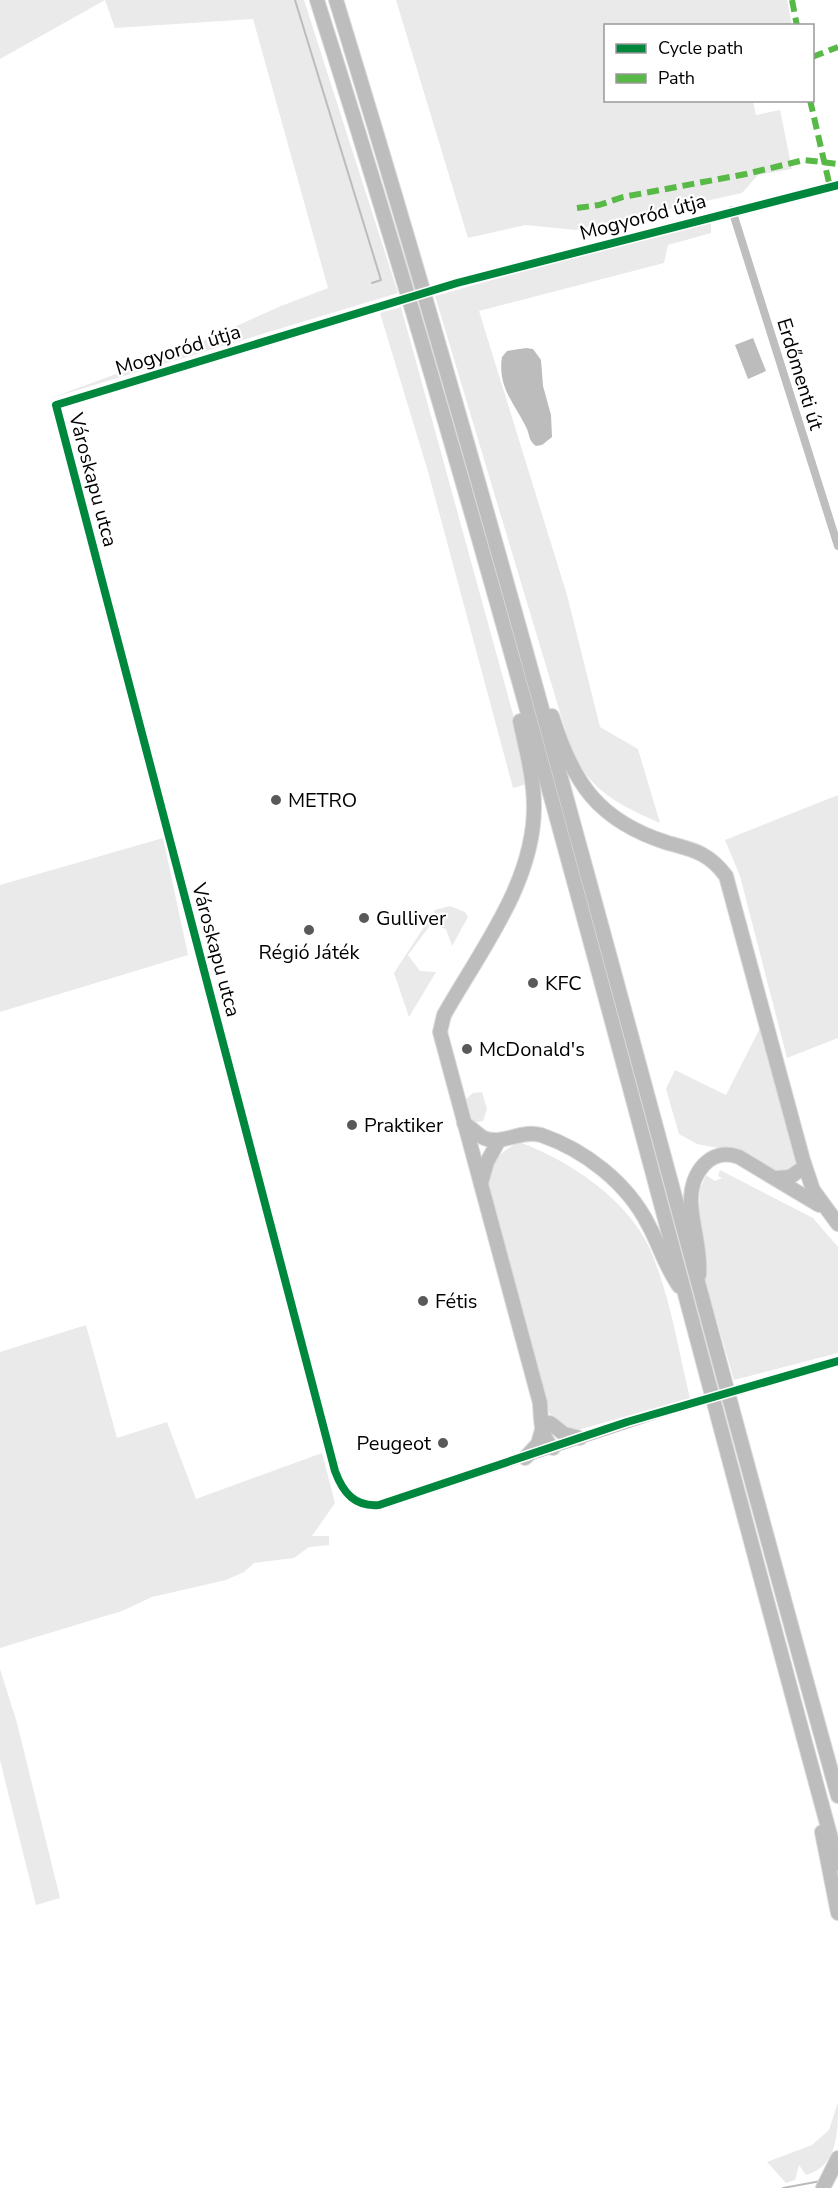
<svg xmlns="http://www.w3.org/2000/svg" width="838" height="2188" viewBox="0 0 838 2188" font-family="'Nunito Sans',sans-serif">
<rect width="100%" height="100%" fill="#fff"/>
<g fill="#eaeaea">
<path d="M0,0H304L398,293L48,399L187,348L281,306L328,288L253,19L115,28L105,0L0,59Z"/>
<path d="M396,0H787L792,25L606,26V100L753,101L756,115L780,110L792,169L758,175L742,193L575,230L525,225L468,238Z"/>
<path d="M711,219V233L668,245L664,263L479,311L567,595L600,727L638,749L660,823C619,805 590,791 571,749L435,296Z"/>
<path d="M401,307L516,725L527,784L513,788L429,475L380,313Z"/>
<path d="M838,795V1038L787,1058L740,876L725,840Z"/>
<path d="M163,838L188,955L0,1012V885Z"/>
<path d="M450,906L465,912L468,917L452,946L446,929L431,924L408,955L420,971L436,972L409,1017L394,973L435,910Z"/>
<path d="M760,1028L796,1162L791,1172L778,1175L739,1152L697,1144L679,1134L666,1089L675,1070L726,1095Z"/>
<path d="M482,1092L487,1109L483,1121L473,1123L466,1099L473,1093Z"/>
<path d="M519,1142C568,1160 626,1198 649,1247C670,1294 678,1349 690,1398L578,1430L569,1431L557,1424L549,1412L486,1188C488,1163 499,1153 519,1142Z"/>
<path d="M720,1170L813,1218L838,1247V1353L734,1380L704,1277V1243L699,1212L700,1189L706,1175L715,1181L722,1178L718,1176Z"/>
<path d="M86,1325L117,1438L167,1422L196,1499L322,1453L335,1503L312,1536H329V1545L309,1547L294,1558L254,1563L244,1572L226,1580L152,1597L122,1611L0,1648V1352Z"/>
<path d="M0,1669L17,1723L60,1898L36,1905L0,1760Z"/>
<path d="M838,2102C838,2133 838,2166 806,2175L799,2165L795,2180L786,2183L767,2162L812,2145L829,2130Z"/>
</g>
<g fill="#bcbcbc">
<path d="M753,338L766,371L748,379L735,345Z"/>
<path d="M526,348L533,349L541,360L543,386L551,415L552,437L542,445L536,446C529,441 530,437 527,429C516,405 497,388 502,357L507,351Z"/>
</g>
<g fill="none" stroke-linecap="round" stroke-linejoin="round">
<g stroke="#bcbcbc" stroke-width="2">
<path d="M295,0L381,280L372,283"/>
<path d="M783,2188L821,2181"/>
</g>
<g stroke="#dbdbdb" stroke-width="16">
<g id="motorway">
<path d="M317,0C513,615 668,1242 838,1864"/>
<path d="M336,0C519,594 672,1197 838,1796"/>
<path d="M552,716C573,783 598,821 668,843C694,850 709,853 726,876L803,1160L813,1190L838,1224"/>
<path d="M520,721C526,749 534,778 534,807C534,883 480,951 444,1015L440,1032L540,1403C541,1418 540,1437 553,1448"/>
<path d="M464,1123C470,1127 476,1133 482,1137C500,1147 521,1129 541,1135C585,1150 627,1183 648,1224C660,1246 664,1264 679,1286"/>
<path d="M777,1178L790,1177L800,1170"/>
<path d="M481,1183L487,1162L499,1140"/>
<path d="M699,1275C701,1249 692,1227 691,1202C690,1174 710,1146 739,1157L819,1205"/>
<path d="M550,1423L564,1434L580,1438"/>
<path d="M525,1458L538,1444L542,1430"/>
<path d="M822,1832L838,1913"/>
<path d="M823,2188L838,2158"/>
</g>
</g>
<g stroke="#bebebe" stroke-width="8">
<path d="M732,210L838,546"/>
<path d="M457,283L838,185"/>
<path d="M379,306L56,405L338,1478C346,1497 358,1507 379,1505L525,1458"/>
</g>
<g stroke="#bebebe" stroke-width="9">
<path d="M764,1383L838,1361"/>
<path d="M528,1457L673,1409"/>
</g>
<use href="#motorway" stroke="#bdbdbd" stroke-width="14"/>
<path stroke="#bebebe" stroke-width="8" d="M379,306L457,283"/>
<path stroke="#bebebe" stroke-width="9" d="M673,1409L764,1383"/>
<g stroke="#58b947" stroke-width="6" stroke-dasharray="12 6" stroke-linecap="butt">
<path d="M792,0L797,26"/>
<path d="M812,57L838,47"/>
<path d="M810,100L830,187"/>
<path d="M577,208L599,205L623,197L746,174L804,160L838,164"/>
</g>
<g stroke="#fff" stroke-width="11">
<path id="cycleway" d="M838,185L457,283L56,405L335,1471C343,1493 355,1507 379,1505L627,1422L838,1361"/>
</g>
<use href="#cycleway" stroke="#00873e" stroke-width="8"/>
</g>
<g fill="#595959" stroke="#fff" stroke-width="2">
<circle cx="276" cy="800" r="6"/>
<circle cx="364" cy="918" r="6"/>
<circle cx="309" cy="930" r="6"/>
<circle cx="533" cy="983" r="6"/>
<circle cx="467" cy="1049" r="6"/>
<circle cx="352" cy="1125" r="6"/>
<circle cx="423" cy="1301" r="6"/>
<circle cx="443" cy="1443" r="6"/>
</g>
<g text-anchor="middle" dominant-baseline="central" stroke-width="4.5" stroke-linejoin="round" paint-order="stroke">
<g font-size="20" fill="#000" stroke="#fff">
<text transform="translate(643 217) rotate(-15)">Mogyoród útja</text>
<text transform="translate(178 350) rotate(-17)">Mogyoród útja</text>
<text transform="translate(800 374) rotate(73)">Erdőmenti út</text>
<text transform="translate(93 480) rotate(75)">Városkapu utca</text>
<text transform="translate(216 950) rotate(75)">Városkapu utca</text>
</g>
<g font-size="20" fill="#000" stroke="#fff" text-anchor="start">
<text x="288" y="800">METRO</text>
<text x="376" y="918">Gulliver</text>
<text x="309" y="952" text-anchor="middle">Régió Játék</text>
<text x="545" y="983">KFC</text>
<text x="479" y="1049">McDonald's</text>
<text x="364" y="1125">Praktiker</text>
<text x="435" y="1301">Fétis</text>
<text x="431" y="1443" text-anchor="end">Peugeot</text>
</g>
</g>
<rect x="604" y="24" width="210" height="78" fill="#ffffff" stroke="#999999" stroke-width="1.5"/>
<rect x="616" y="44" width="30" height="9" fill="#00873e" stroke="#999999" stroke-width="1.5"/>
<text x="658" y="54" font-size="18" fill="#000000">Cycle path</text>
<rect x="616" y="74" width="30" height="9" fill="#58b947" stroke="#999999" stroke-width="1.5"/>
<text x="658" y="84" font-size="18" fill="#000000">Path</text>
</svg>
